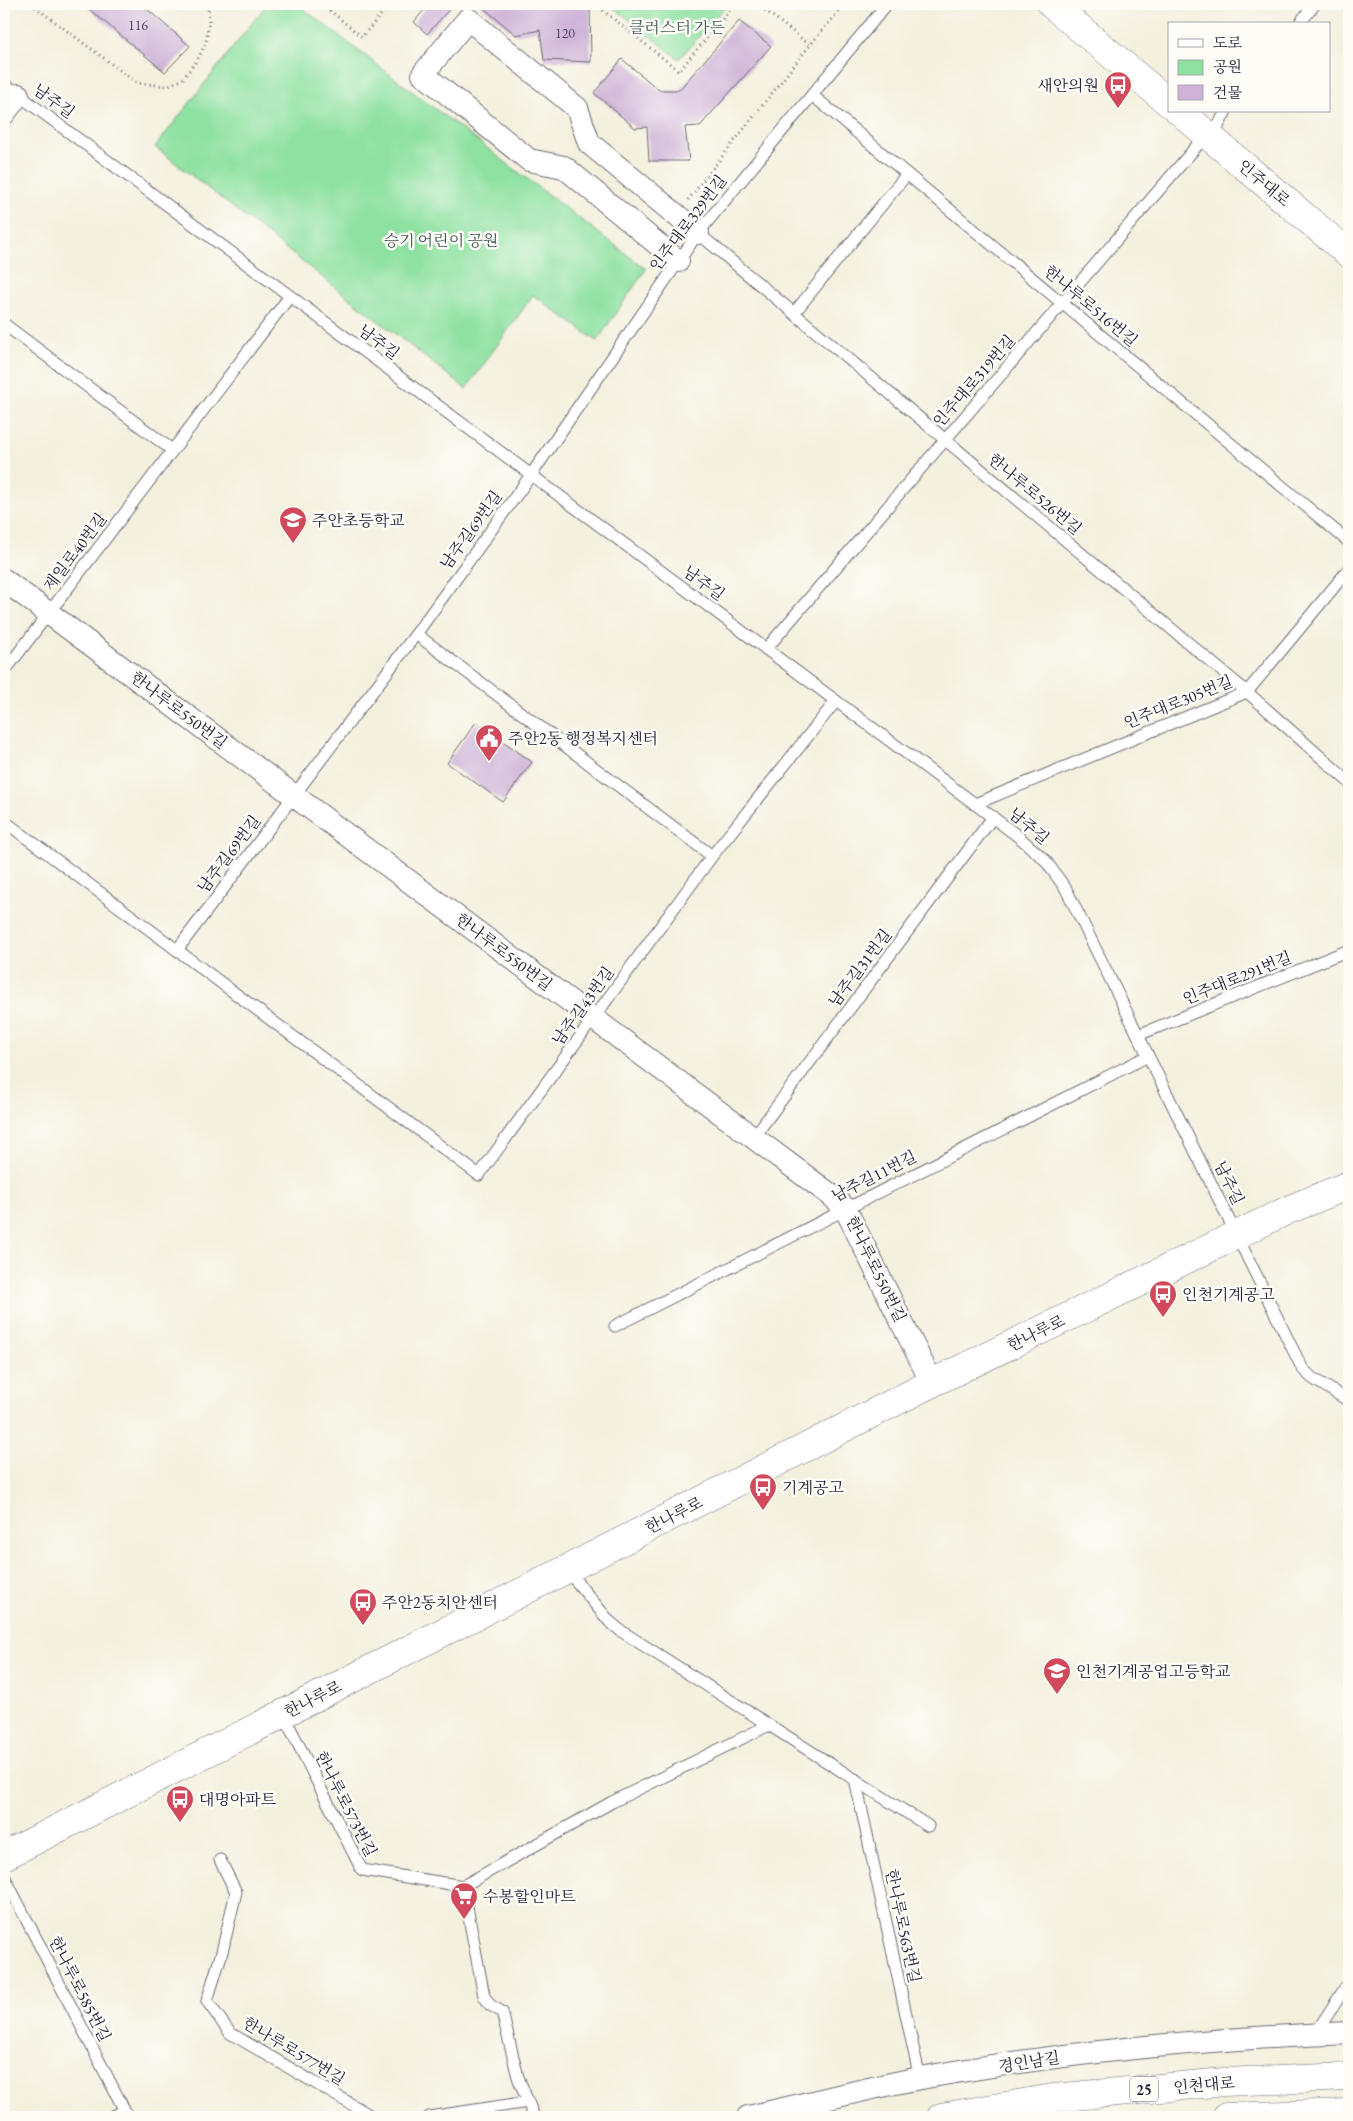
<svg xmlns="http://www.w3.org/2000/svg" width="1353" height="2121" viewBox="0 0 1353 2121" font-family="'EB Garamond','Noto Serif KR',serif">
<rect width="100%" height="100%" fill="#fdfcf7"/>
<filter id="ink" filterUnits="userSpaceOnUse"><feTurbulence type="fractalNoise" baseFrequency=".02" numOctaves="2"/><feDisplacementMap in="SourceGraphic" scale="10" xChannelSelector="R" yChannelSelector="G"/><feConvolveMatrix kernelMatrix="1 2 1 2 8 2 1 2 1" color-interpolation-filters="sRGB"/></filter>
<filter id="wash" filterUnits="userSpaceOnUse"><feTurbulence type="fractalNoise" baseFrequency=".0096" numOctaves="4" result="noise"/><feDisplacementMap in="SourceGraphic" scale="20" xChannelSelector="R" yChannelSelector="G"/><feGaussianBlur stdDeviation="1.12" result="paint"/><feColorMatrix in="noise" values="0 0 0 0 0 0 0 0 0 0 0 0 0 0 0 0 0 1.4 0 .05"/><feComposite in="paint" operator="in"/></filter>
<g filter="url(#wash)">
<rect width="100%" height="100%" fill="#f4f0de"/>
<g fill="#8ee1a1" stroke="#58826e">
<path d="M267,4H297L646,269L597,341L533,295L466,389L155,147Z"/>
<path d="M609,4H728L679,59Z"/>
</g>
<g id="blocks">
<g fill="#ceb2d7">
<path d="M83,4H141L190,46L165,72Z"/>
<path d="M429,4H454L427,34L414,22Z"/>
<path d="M479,4L590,6L591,62L544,60L540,30L516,35Z"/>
<path d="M739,21L771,46L700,126L685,127L689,161H649L647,127L635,128L594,93L622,59L659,90H679Z"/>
<path d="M476,722L532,762L503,802L447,763Z"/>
</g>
</g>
</g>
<g filter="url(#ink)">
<use href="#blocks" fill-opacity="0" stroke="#6c6a74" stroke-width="1"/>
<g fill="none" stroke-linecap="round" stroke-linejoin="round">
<g stroke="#6c6a74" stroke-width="13">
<g id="service">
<path d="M1299,24L1315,4"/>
<path d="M4,84L975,804L1019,837L1045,860L1066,889L1302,1368L1312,1378L1349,1401"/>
<path d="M812,95L1349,542"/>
<path d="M1217,140L1218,126L1226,111"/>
<path d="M698,233L1247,692L1349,782"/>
<path d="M794,313L907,174"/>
<path d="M4,324L172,450"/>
<path d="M416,634L712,856"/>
<path d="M766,649L1207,134"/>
<path d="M4,672L290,296"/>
<path d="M975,804L1247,692L1349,569"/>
<path d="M4,821L479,1175L712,856L836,701"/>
<path d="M177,950L416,634L531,475L698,233L887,4"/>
<path d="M1138,1035L1349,950"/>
<path d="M753,1138L993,817"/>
<path d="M615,1326L1148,1056"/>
<path d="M567,1570L609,1621L621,1631L928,1826"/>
<path d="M283,1714L362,1870L463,1886L612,1802L769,1725"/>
<path d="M855,1779L920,2079"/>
<path d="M220,1860L236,1892L222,1952L207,2001L230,2033L373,2117"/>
<path d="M4,1876L128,2117"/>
<path d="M463,1886L484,1996L490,2005L502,2012L518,2077L534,2117"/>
<path d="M1315,2034L1349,1982"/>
<path d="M111,2117L124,2111"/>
<path d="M429,2117L528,2102"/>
</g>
</g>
<g stroke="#6c6a74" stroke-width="24">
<g id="minor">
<path d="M4,114L18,95"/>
<path d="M678,261L564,167L529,160L423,74L468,19L577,108L589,143L698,233"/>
<path d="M4,580L832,1196L845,1208L932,1383"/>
<path d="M748,2117C802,2105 856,2091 910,2080C1055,2053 1202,2039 1349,2033"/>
</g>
</g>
<g stroke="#6c6a74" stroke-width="29">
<g id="secondary">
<path d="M1051,4L1169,103"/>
<path d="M1179,111L1349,254"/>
<path d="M4,1856L932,1383L1288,1210L1349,1185"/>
</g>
</g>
<g stroke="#6c6a74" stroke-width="29">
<g id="trunk">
<path d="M941,2117L1053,2098L1224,2082L1349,2077"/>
<path d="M1226,2117L1349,2113"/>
</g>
</g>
<g stroke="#6c6a74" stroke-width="3" stroke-dasharray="1 4" stroke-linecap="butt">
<path d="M31,4L137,83L166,86L182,80L198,59L206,43L209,21L208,5"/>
<path d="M322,4L362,37L390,4"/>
<path d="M595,4L679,71L735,4"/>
<path d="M757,4L810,45L845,4"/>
<path d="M688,200L810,45"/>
</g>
<use href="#service" stroke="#fff" stroke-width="11"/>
<use href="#minor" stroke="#fff" stroke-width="22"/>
<use href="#secondary" stroke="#fff" stroke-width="28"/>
<use href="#trunk" stroke="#fff" stroke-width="28"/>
</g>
</g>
<defs>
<g id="bus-pin" transform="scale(1.4375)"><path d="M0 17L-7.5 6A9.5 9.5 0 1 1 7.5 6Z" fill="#d1495b" stroke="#fdfcf7"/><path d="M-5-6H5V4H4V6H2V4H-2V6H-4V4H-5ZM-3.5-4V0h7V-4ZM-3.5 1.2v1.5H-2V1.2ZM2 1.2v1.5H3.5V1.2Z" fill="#fff"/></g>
<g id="school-pin" transform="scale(1.4375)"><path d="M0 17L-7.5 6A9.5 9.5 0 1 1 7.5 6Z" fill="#d1495b" stroke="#fdfcf7"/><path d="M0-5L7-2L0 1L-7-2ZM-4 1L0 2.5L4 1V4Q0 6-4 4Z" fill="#fff"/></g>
<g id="civic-pin" transform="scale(1.4375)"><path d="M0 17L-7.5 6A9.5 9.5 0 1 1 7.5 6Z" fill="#d1495b" stroke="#fdfcf7"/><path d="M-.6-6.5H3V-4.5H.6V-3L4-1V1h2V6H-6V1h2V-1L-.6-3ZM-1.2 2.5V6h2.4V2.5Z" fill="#fff"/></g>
<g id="supermarket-pin" transform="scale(1.4375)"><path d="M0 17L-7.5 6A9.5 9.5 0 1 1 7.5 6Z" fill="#d1495b" stroke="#fdfcf7"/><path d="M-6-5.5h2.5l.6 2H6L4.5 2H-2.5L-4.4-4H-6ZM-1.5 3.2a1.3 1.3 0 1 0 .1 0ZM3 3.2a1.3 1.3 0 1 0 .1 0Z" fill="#fff"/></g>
</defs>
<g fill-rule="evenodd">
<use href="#bus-pin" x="1118" y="85"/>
<use href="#school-pin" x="293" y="520"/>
<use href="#civic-pin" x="489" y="738"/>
<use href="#bus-pin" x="1163" y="1294"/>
<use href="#bus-pin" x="763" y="1487"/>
<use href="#bus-pin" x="363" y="1602"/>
<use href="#school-pin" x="1057" y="1671"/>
<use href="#bus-pin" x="180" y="1799"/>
<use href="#supermarket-pin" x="464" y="1896"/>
</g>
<g text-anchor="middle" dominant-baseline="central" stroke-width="5" stroke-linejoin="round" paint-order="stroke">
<g font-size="14" fill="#4d4662">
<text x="138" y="25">116</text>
<text x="565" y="33">120</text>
</g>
<rect fill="#fdfcf7" stroke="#646373" stroke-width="1" x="1130" y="2076.5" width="28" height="25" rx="4"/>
<g font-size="15" font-weight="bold" fill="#22223b">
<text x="1144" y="2089">25</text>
</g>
<g font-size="16" fill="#425b5a" stroke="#fdfcf7">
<text x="677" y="27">클러스터 가든</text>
<text x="441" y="240">승기 어린이 공원</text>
</g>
<g font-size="16" fill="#22223b" stroke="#fdfcf7" text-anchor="start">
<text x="1099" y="85" text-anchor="end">새안의원</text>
<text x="312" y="520">주안초등학교</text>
<text x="508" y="738">주안2동 행정복지센터</text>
<text x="1182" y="1294">인천기계공고</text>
<text x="782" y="1487">기계공고</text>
<text x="382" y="1602">주안2동치안센터</text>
<text x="1076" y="1671">인천기계공업고등학교</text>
<text x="199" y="1799">대명아파트</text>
<text x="483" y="1896">수봉할인마트</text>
</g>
<g font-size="16" fill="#22223b" stroke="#fdfcf7">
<text transform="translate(54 101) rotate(36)">남주길</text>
<text transform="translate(1264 183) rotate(40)">인주대로</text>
<text transform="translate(688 223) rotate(-53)">인주대로329번길</text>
<text transform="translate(1091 306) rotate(40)">한나루로516번길</text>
<text transform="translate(379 342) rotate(37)">남주길</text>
<text transform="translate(974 381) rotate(-49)">인주대로319번길</text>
<text transform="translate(1035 494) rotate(40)">한나루로526번길</text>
<text transform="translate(471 530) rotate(-54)">남주길69번길</text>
<text transform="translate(75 552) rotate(-53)">제일로40번길</text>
<text transform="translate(704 583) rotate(36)">남주길</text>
<text transform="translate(1178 702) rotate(-22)">인주대로305번길</text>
<text transform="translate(179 710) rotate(37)">한나루로550번길</text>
<text transform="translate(1029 826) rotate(40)">남주길</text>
<text transform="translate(229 854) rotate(-53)">남주길69번길</text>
<text transform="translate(504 952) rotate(37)">한나루로550번길</text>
<text transform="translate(860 968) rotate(-53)">남주길31번길</text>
<text transform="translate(1237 978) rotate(-22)">인주대로291번길</text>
<text transform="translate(583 1006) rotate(-54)">남주길43번길</text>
<text transform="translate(874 1176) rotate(-27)">남주길11번길</text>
<text transform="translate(1229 1183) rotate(64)">남주길</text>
<text transform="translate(876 1269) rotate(64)">한나루로550번길</text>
<text transform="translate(1036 1333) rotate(-26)">한나루로</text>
<text transform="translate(674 1515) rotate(-27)">한나루로</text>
<text transform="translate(313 1699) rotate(-27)">한나루로</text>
<text transform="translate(346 1804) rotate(63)">한나루로573번길</text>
<text transform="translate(903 1926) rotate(78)">한나루로563번길</text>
<text transform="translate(80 1989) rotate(63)">한나루로585번길</text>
<text transform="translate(294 2051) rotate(31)">한나루로577번길</text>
<text transform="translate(1029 2062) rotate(-9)">경인남길</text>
<text transform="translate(1204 2085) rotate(-5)">인천대로</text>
</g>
</g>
<rect width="1353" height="2121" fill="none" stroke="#fdfcf7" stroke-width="20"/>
<rect x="1168" y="22" width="162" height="90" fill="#fdfcf7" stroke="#a5a5ac"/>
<rect x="1178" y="39" width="25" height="8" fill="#ffffff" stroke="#a5a5ac"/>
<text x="1213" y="48" font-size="15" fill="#22223b">도로</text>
<rect x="1178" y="60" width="25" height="15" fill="#8ee1a1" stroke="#a5a5ac"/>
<text x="1213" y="72" font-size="15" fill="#22223b">공원</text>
<rect x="1178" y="85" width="25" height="15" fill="#ceb2d7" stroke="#a5a5ac"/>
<text x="1213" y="98" font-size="15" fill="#22223b">건물</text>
</svg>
